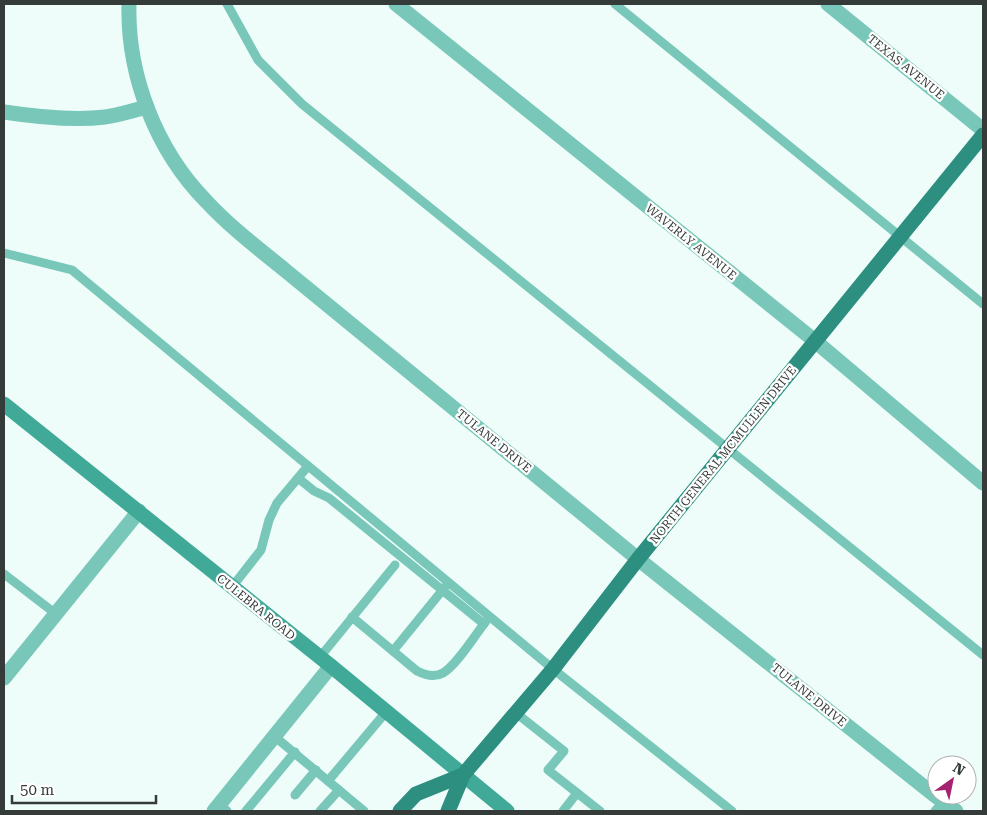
<svg xmlns="http://www.w3.org/2000/svg" width="987" height="815" viewBox="0 0 987 815" font-family="'Roboto Serif',serif">
<rect width="100%" height="100%" fill="#eefdfa"/>
<g fill="none" stroke-linecap="round" stroke-linejoin="round">
<g stroke="#78c7b8" stroke-width="9">
<path d="M227,4L258,60L302,104L983,655"/>
<path d="M615,4L983,304"/>
<path d="M4,253L72,270L553,669L732,811"/>
<path d="M298,478L314,491L329,498L484,624"/>
<path d="M4,574L56,614"/>
<path d="M232,587L261,550L269,520L277,503L308,466"/>
<path d="M352,617L417,671C425,675 434,678 443,673C456,666 476,634 486,621"/>
<path d="M393,651L445,587"/>
<path d="M320,657L395,565"/>
<path d="M516,713L564,751L548,770L600,811"/>
<path d="M274,736L364,811"/>
<path d="M328,781L386,712"/>
<path d="M295,795L316,770"/>
<path d="M220,805L227,811"/>
<path d="M246,811L295,752"/>
<path d="M320,811L339,790"/>
<path d="M563,811L577,793"/>
<path d="M935,811L943,802"/>
</g>
<g stroke="#78c7b8" stroke-width="15">
<path d="M129,4C127,75 156,150 206,201C230,227 259,249 286,271L638,559L933,794L956,811"/>
<path d="M396,4L815,341L983,483"/>
<path d="M828,4L983,130"/>
<path d="M4,112C37,117 72,121 105,117C119,115 134,110 147,107"/>
<path d="M4,678L139,511"/>
<path d="M214,811L331,666"/>
</g>
<path stroke="#41a998" stroke-width="15" d="M4,404L331,666L507,811"/>
<g stroke="#2d8f80" stroke-width="15">
<path d="M400,811L416,794L463,775"/>
<path d="M448,811L463,775L553,669L638,559L983,135"/>
</g>
</g>
<g text-anchor="middle" dominant-baseline="central" stroke-width="4.5" stroke-linejoin="round" paint-order="stroke">
<g font-size="12" fill="#343b39" stroke="#fff">
<text transform="translate(906 67) rotate(39)">TEXAS AVENUE</text>
<text transform="translate(691 242) rotate(39)">WAVERLY AVENUE</text>
<text transform="translate(494 441) rotate(39)">TULANE DRIVE</text>
<text transform="translate(723 455) rotate(-51)">NORTH GENERAL MCMULLEN DRIVE</text>
<text transform="translate(256 607) rotate(39)">CULEBRA ROAD</text>
<text transform="translate(809 695) rotate(39)">TULANE DRIVE</text>
</g>
</g>
<rect width="987" height="815" fill="none" stroke="#343b39" stroke-width="10"/>
<g transform="translate(952 780) rotate(33)"><circle r="24" fill="#ffffff" stroke="#aeb1b0"/>
<path d="M0-4L9 19L0 12L-9 19Z" fill="#a42271"/>
<text y="-8" font-size="14" font-weight="bold" text-anchor="middle" fill="#343b39">N</text>
</g>
<path d="M12 795v8h144v-8" fill="none" stroke="#343b39" stroke-width="2.5"/>
<text x="20" y="795" font-size="15" fill="#343b39" stroke="#ffffff" stroke-width="4" paint-order="stroke">50 m</text>
</svg>
